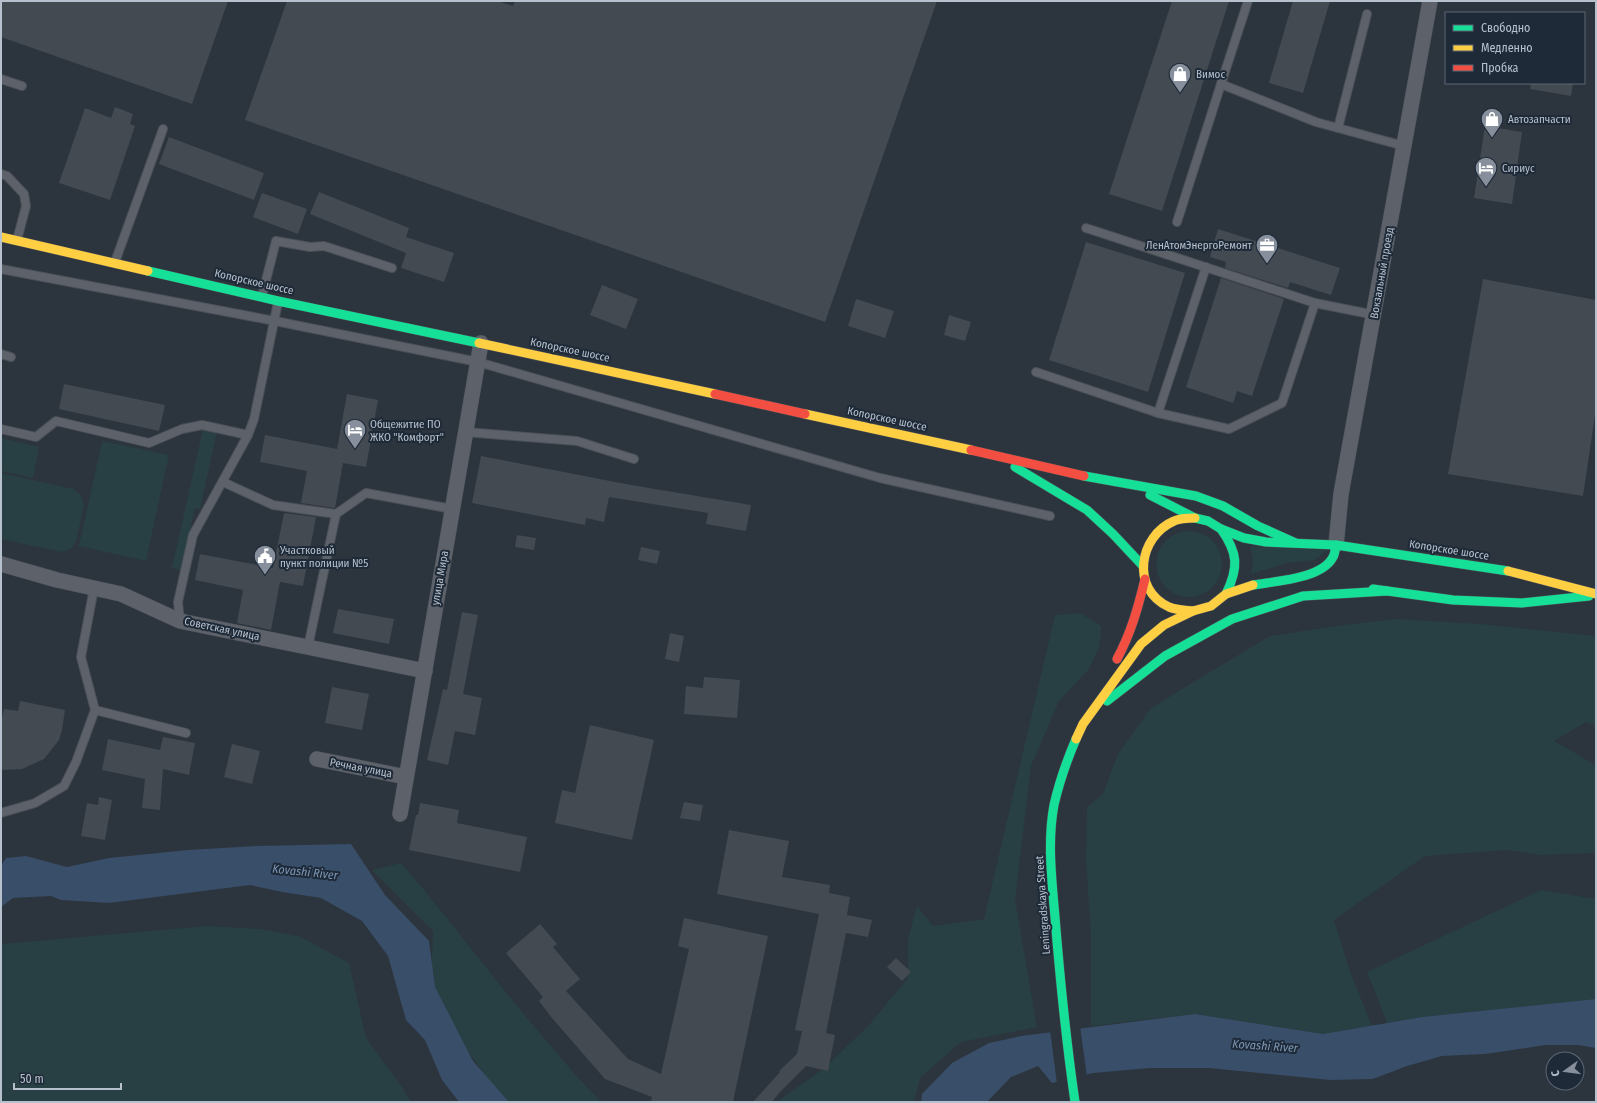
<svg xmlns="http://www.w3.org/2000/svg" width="1597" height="1103" viewBox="0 0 1597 1103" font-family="'Fira Sans Condensed',sans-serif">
<rect width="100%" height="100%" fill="#2c343d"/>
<g fill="#284043">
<path d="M203,429L217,432L200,509L195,508L181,570L172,568Z"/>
<path d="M1,438L39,447L33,478L1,471Z"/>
<path d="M102,441L169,455L146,561L79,546Z"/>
<path d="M1,473L74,489L81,495L84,505L76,542L71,549L62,552L1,539Z"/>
<circle cx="1189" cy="564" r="33"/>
<path d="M1250,546L1328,550L1315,560L1287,563L1251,574L1253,560Z"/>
<path d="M1080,613L1101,626L1100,645L1089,669L1059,701L1031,766L1015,900L1037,1027L961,1042L920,1078L914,1102H777L823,1069L868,1026L908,978V939L917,906L933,926L984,919L1055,615Z"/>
<path d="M1396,619L1481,624L1596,636V726L1586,722L1554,741L1596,765V853L1540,855L1508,850L1425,856L1334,920L1350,971L1372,1026L1323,1034L1195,1014L1091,1026V935L1086,861L1087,807L1103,794L1118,754L1150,709L1190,684L1270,636L1343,625Z"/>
<path d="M401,863C449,918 492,977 539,1032C560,1056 579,1081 602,1102H508L491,1083L459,1039L431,989L433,931L372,870Z"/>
<path d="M1541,890L1596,899V999L1422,1017L1387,1023L1367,972Z"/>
<path d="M207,926L260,929L299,936L349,963L366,1038L402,1087L411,1102H1V944Z"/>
</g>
<g fill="#394e69">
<path d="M351,844L385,895L429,941L435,987L473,1061L509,1102H459L442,1080L425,1040L406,1020L388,956L362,921L321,898L282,892L250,885L109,903L61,900L51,896L13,898L1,907V866L6,858L26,856L67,867L109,858L188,850L256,846Z"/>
<path d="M1596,999V1048L1578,1045H1546L1485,1054L1442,1056L1407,1066L1373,1079L1330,1080L1209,1068H1150L1093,1073L1052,1083L1038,1066L1011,1077L987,1102H921L922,1094L952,1063L989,1043L1021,1036L1195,1014L1323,1034L1422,1017Z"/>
</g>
<path fill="#2c343d" d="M1080,1026L1087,1077L1057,1084L1050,1030Z"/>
<g fill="#444a51">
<path d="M1,1H228L192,104L1,37Z"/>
<path d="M287,1H497L513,6L515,1H937L825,322L245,120Z"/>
<path d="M1172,1H1229L1162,211L1109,194Z"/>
<path d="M1293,1H1330L1303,93L1269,83Z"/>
<path d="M1531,83H1573L1571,96L1530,89Z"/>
<path d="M115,107L133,114L130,124L135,126L110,200L59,183L85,108L111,118Z"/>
<path d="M1485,126L1522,132L1512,204L1474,198Z"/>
<path d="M169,137L264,173L254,200L159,164Z"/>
<path d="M319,192L409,228L406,237L454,253L444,282L401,268L406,253L310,214Z"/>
<path d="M262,193L307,209L298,234L253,217Z"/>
<path d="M1218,229L1340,268L1331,295L1290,282L1288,288L1225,268L1226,262L1210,257Z"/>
<path d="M1086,242L1185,273L1148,392L1049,360Z"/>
<path d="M1221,278L1284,299L1252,396L1237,391L1233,403L1186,387Z"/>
<path d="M1483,279L1596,300V408L1583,496L1448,474Z"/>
<path d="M602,285L638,299L626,329L590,315Z"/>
<path d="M856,299L894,311L885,338L848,326Z"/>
<path d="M949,315L971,322L965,341L944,335Z"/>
<path d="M64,384L165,405L159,431L59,409Z"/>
<path d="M347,394L378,400L366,467L343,463L335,508L301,503L307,471L260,462L265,435L337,449Z"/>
<path d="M481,456L631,485L751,505L746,531L706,524L708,513L609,497L604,522L586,518L585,525L472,503Z"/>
<path d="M284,513L316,517L303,586L280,582L271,630L237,623L243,590L195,580L200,554L273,568Z"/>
<path d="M517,535L536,538L534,550L515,547Z"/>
<path d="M641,547L660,551L657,564L638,560Z"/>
<path d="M338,609L394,619L389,644L333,633Z"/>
<path d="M462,612L478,615L463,694L482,698L475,735L455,731L448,765L427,760L443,689L447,690Z"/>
<path d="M670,633L684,636L679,662L665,659Z"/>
<path d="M704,677L740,680L737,718L684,714L686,686L703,688Z"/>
<path d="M332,687L369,694L362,730L325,723Z"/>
<path d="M20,701L65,710L62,730L59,740L44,759L22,769L1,770V721L4,709L18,711Z"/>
<path d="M590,725L654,740L632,840L555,823L562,790L575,793Z"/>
<path d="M163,737L195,743L189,775L163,769L160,810L142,808L145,779L102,770L108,739L160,750Z"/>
<path d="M232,744L260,751L252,784L224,777Z"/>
<path d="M99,797L112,800L105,840L81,836L87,803L98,805Z"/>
<path d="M684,802L703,805L700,821L680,818Z"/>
<path d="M420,803L459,810L457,823L527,837L520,872L409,850L416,815H418Z"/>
<path d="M729,830L789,841L782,877L830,885L829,893L850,897L847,915L872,920L868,937L846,933L826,1033L835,1035L828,1071L806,1066L780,1092L772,1102H753L780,1072L779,1071L797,1054L802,1031L795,1030L819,914L717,894Z"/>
<path d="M684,918L768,936L733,1102H651L652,1097L605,1079L552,1018L539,1001L543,997L506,953L540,924L557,944L553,947L580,979L566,991L628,1059L661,1074L689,949L678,946Z"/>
<path d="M896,958L911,972L902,981L887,967Z"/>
</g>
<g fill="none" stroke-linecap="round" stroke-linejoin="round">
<g stroke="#4b5057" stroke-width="10">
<g id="lane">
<path d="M1248,1L1221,84L1316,122L1404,146"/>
<path d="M1,79L22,86"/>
<path d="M1338,128L1367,14"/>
<path d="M1,174L7,176L24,194L26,206L17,240"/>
<path d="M1177,222L1221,84"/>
<path d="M1086,228L1315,303L1375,315"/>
<path d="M115,262L163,129"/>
<path d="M1,269L275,321L478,362L880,478L1050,516"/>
<path d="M262,296L276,241L310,247L324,246L392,268"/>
<path d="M1,354L11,357"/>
<path d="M1036,372L1158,413L1229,429L1282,403L1315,303"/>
<path d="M1158,413L1206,267"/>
<path d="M1,429L36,437L56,421L149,443L182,429L202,425L248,435"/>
<path d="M465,432L577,441L634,459"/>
<path d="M223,482L273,505L336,514"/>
<path d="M180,621L178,602L193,535L248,435L254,419L278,302"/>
<path d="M308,647L336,514L366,493L452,509"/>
<path d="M95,710L186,733"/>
<path d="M1,813L35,803L64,786L76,762L95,710L81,657L94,588"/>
</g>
</g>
<g stroke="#4b5057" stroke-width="16">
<g id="street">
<path d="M1336,545L1341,494L1430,1"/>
<path d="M1,564L57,580L121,594L180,621L425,671"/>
<path d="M317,759L406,777"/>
<path d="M400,814L481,343"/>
</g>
</g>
<g stroke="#4b5057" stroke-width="10">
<g id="fast">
<path d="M148,271L278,301L479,343"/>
<path d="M1015,467L1087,510L1113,534L1143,566"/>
<path d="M1084,476L1196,496L1223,506L1258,526L1296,543"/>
<path d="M1150,495L1195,518L1208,521L1221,529L1244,538L1266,542L1336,545L1508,571"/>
<path d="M1221,529C1238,553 1239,567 1226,594"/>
<path d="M1253,585C1275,581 1322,579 1333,557C1335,554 1335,549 1336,545"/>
<path d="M1373,589L1453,600L1522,603L1589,596"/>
<path d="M1107,701L1165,656L1232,619L1303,596L1387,591"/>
<path d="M1075,1102C1066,1040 1060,979 1055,917C1052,881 1047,842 1054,805C1059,783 1067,760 1076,739"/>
</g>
</g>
<g stroke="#4b5057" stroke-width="10">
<g id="slow">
<path d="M1,237L148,271"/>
<path d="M479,343L715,394"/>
<path d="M805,414L971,450"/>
<path d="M1508,571L1596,594"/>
<path d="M1193,611C1185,610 1176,610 1169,607C1130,589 1139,536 1174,521C1180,518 1188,518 1195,518"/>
<path d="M1076,739L1083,724L1141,644L1164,625L1193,611L1211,606L1226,594L1253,585"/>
</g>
</g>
<g stroke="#4b5057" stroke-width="10">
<g id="jam">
<path d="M715,394L805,414"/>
<path d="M971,450L1084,476"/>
<path d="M1117,659C1131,633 1138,608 1145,579"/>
</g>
</g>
<use href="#lane" stroke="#5d626a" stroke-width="8"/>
<use href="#street" stroke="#5d626a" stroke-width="15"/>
<use href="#fast" stroke="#16e098" stroke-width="9"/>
<use href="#slow" stroke="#ffcf43" stroke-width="9"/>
<use href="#jam" stroke="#f24e42" stroke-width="9"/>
</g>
<defs>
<g id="shop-pin" transform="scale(1.15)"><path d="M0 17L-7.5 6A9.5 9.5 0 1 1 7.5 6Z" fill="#868f9b" stroke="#1e2a38"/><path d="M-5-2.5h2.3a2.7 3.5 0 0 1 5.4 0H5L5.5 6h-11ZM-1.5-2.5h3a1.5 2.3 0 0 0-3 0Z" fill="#fff"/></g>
<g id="hotel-pin" transform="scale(1.15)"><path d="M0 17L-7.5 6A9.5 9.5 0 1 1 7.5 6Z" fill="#868f9b" stroke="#1e2a38"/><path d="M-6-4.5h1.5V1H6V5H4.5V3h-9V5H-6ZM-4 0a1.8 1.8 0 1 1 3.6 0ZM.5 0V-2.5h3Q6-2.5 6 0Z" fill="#fff"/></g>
<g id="office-pin" transform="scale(1.15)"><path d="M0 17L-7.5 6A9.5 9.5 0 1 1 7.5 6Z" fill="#868f9b" stroke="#1e2a38"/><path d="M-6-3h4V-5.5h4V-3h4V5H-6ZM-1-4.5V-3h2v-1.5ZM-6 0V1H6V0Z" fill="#fff"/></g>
<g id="civic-pin" transform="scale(1.15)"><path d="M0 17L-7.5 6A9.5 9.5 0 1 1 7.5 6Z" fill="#868f9b" stroke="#1e2a38"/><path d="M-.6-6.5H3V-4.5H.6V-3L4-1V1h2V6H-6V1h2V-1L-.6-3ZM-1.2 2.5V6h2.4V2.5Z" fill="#fff"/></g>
</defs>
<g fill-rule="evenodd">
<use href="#shop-pin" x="1180" y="74"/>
<use href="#shop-pin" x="1492" y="119"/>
<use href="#hotel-pin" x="1486" y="168"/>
<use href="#office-pin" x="1267" y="245"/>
<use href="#hotel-pin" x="355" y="430"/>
<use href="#civic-pin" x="265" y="556"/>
</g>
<g text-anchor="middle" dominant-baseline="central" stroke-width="4" stroke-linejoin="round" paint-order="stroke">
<g font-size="11" fill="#b7c0cd" stroke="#1e2a38" text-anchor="start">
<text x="1196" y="74">Вимос</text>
<text x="1508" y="119">Автозапчасти</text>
<text x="1502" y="168">Сириус</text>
<text x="1252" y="245" text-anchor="end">ЛенАтомЭнергоРемонт</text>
<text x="370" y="424">Общежитие ПО<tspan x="370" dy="13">ЖКО "Комфорт"</tspan></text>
<text x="280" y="550">Участковый<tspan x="280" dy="13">пункт полиции №5</tspan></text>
</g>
<g font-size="11" fill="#b7c0cd" stroke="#1e2a38">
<text transform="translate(1382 273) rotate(-80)">Вокзальный проезд</text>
<text transform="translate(254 282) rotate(13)">Копорское шоссе</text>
<text transform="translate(570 350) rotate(12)">Копорское шоссе</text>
<text transform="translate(887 419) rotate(12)">Копорское шоссе</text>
<text transform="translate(1449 550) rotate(9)">Копорское шоссе</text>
<text transform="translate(440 578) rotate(-80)">улица Мира</text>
<text transform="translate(222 629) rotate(12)">Советская улица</text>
<text transform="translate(361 768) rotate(11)">Речная улица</text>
<text transform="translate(1043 905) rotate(-94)">Leningradskaya Street</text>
</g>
<g font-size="12" font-style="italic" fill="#7d97b5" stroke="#1e2a38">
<text transform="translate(305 872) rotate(6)">Kovashi River</text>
<text transform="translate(1265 1046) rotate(4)">Kovashi River</text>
</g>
</g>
<rect width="1597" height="1103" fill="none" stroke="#b7c0cd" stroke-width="4"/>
<rect x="1445" y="12" width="140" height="72" fill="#1e2a38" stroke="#5b6674"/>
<rect x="1453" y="25" width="20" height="6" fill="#16e098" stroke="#5b6674"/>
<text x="1481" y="32" font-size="12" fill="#b7c0cd">Свободно</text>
<rect x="1453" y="45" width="20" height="6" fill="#ffcf43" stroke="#5b6674"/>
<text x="1481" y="52" font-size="12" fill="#b7c0cd">Медленно</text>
<rect x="1453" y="65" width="20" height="6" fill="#f24e42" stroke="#5b6674"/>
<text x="1481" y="72" font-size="12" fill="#b7c0cd">Пробка</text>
<g transform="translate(1565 1071) rotate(256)"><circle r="19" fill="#1e2a38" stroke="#5b6674"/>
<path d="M0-3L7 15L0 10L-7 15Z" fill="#868f9b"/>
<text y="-6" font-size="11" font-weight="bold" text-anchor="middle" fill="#b7c0cd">С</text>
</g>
<path d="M14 1083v6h107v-6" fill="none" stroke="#b7c0cd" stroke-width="2"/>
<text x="20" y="1083" font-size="12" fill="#b7c0cd" stroke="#1e2a38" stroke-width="3" paint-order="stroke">50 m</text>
</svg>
